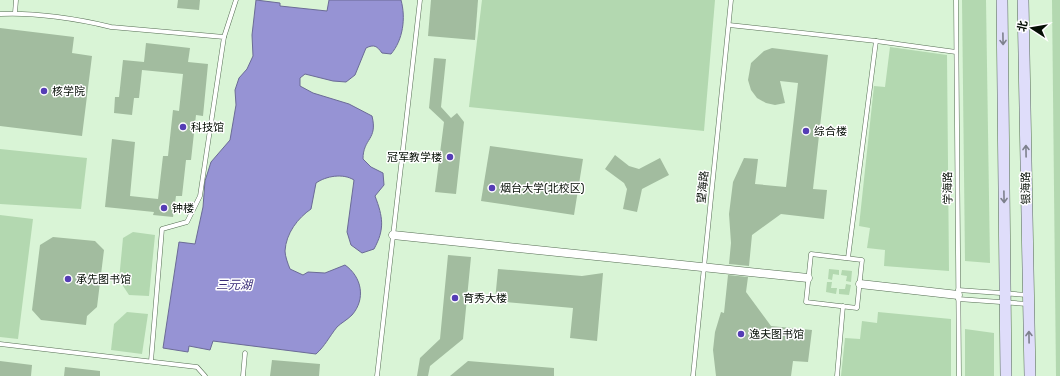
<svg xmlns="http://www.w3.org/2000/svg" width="1060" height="376" viewBox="0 0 1060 376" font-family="Rubik,'Noto Sans SC',sans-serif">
<rect width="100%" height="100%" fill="#d9f4d6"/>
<g fill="#b3d8b0">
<path d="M482,0H715L704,131L469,107Z"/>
<path d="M962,0H986L990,263L965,261Z"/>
<path d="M1052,0H1060V376H1056Z"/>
<path d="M890,47L947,55L949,271L884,266L885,250L867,248L870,228L859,226L874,86L885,87Z"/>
<path d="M0,149L87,158L81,209L0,204Z"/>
<path d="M0,215L33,219L18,339L0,337Z"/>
<path d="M133,232L155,235L149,296L129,295L119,280L123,238Z"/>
<path d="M829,269L839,270V275L833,274L832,280L828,279Z"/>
<path d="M842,270L852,271L851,282L846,281L847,276L841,275Z"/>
<path d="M827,282H832L831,288H837L836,294L826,292Z"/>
<path d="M846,284L851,285L849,295L839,294V289H845Z"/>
<path d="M127,312L148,314L142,354L111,350L114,324Z"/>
<path d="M878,312L951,319V376H841L845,338L860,339L862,321L877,323Z"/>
<path d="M965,329L994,333V376H965Z"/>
</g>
<path fill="#9693d4" stroke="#6b6b96" d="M256,0L280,3V6L327,11L329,0H401C406,18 403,40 391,54L382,53C377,46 374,44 366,48L355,75L346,82L333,81L305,74L300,78V86L313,93L349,104L372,116C378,140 363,138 363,159L371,167L383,173L384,185L375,196C383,217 385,229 374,249L362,253L351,245L347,232L354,180C343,173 326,176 316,183L311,209C298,218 286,233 285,251C285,256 288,264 290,269L303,275L308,272L325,273L345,265C362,277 366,299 352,315C347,320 341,323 337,327C329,337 325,346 316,354L213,341L210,350L189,346L188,352L163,348L179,242L195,244L203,207L205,181L211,162L230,140L236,105L235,90L239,78L247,69L253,56L252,35Z"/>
<g fill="#a2bc9f">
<path d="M178,0H200L199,10L177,8Z"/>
<path d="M431,0H478L475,40L428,36Z"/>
<path d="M0,28L74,37L72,53L92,56L82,136L0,126Z"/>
<path d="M146,43L190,48L188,62L208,64L203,116L196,115L191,160H186L182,196H176L173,217L153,215L154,212L105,207L112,139L135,142L130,196L158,199L163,156H168L173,110L179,111L183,74L142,70L139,98H134L132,115L114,113L115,97H119L123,60L144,62Z"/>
<path d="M772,48L828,55L813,189L827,190L824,219L781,214L752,235L749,266L729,264L731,243L729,214L733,182L744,158L758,159L755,184L786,187L798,83L780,81L785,103L775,105L766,103L757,98L751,90L748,80L751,63L764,51Z"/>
<path d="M434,58L446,59L441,107L451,118L457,113L464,122L456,194L435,192L444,122L429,108Z"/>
<path d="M490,146L583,159L574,215L481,201Z"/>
<path d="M615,155L629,166L639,169L660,158L669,175L642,189L637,212L623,209L627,189L624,183L605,169Z"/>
<path d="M53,237L95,241L104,250L97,307L87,316L86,325L41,320L32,310L40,245Z"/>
<path d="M448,255L471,257L463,339L430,366L428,376H417L420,358L440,339Z"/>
<path d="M498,269L582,276L603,273L597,341L570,338L573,308L495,301Z"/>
<path d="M728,275L748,277L746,292L771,326L812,330L808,362L793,361L791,376H716L713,350L715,332L721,312L724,313Z"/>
<path d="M272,360L320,364L319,376H270Z"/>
<path d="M0,361L32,365L31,376H0Z"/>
<path d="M468,361L554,368V376H450Z"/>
<path d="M65,367L100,371V376H64Z"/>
</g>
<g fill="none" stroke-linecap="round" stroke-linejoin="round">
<g stroke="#556d53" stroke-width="5">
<g id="lane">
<path d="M956,0L959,376"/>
<path d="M15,13L16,0"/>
<path d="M0,14C33,12 79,19 111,27L224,37L200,196L187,222L162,229L151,361"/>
<path d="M729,25L876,41L956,52"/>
<path d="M224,37L236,0"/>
<path d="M811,254L862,260L857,308L806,302Z"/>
<path d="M848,258L876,41"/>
<path d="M958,290L1028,295"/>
<path d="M958,299L1028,304"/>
<path d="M0,344L197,367L205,376"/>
<path d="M243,376L245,353"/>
<path d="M377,376L420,0"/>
<path d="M693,376L731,0"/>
<path d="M837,376L843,306"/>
</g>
</g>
<g stroke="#556d53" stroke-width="9">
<g id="street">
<path d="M393,235L808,278"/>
<path d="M860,284L958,295"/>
</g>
</g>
<g stroke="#556d53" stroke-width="12">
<g id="secondary">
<path d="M1002,0L1006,376"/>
<path d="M1023,0L1030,376"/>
</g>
</g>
<use href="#lane" stroke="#fff" stroke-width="4"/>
<use href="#street" stroke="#fff" stroke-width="8"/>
<use href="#secondary" stroke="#dfddfa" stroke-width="11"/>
</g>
<defs><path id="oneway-shaft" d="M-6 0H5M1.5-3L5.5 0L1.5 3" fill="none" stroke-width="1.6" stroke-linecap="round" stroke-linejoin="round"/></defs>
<g stroke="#7d808c">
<use href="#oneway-shaft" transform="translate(1003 39) rotate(89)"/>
<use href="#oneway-shaft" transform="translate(1026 151) rotate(-91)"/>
<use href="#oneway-shaft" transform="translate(1004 197) rotate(89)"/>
<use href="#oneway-shaft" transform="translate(1029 337) rotate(-91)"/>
</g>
<g fill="#553db5" stroke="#fff" stroke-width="1.5">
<circle cx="44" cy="91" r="4"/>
<circle cx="183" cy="127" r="4"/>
<circle cx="806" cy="131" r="4"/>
<circle cx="450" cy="157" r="4"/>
<circle cx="492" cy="188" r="4"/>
<circle cx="164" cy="208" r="4"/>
<circle cx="68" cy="279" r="4"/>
<circle cx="455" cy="298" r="4"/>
<circle cx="741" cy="334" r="4"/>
</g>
<g text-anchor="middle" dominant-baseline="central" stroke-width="3" stroke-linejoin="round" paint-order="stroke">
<g font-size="11" fill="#060f06" stroke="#fff" text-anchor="start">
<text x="52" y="91">核学院</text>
<text x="191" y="127">科技馆</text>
<text x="814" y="131">综合楼</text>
<text x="442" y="157" text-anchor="end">冠军教学楼</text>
<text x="500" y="188">烟台大学(北校区)</text>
<text x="172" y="208">钟楼</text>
<text x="76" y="279">承先图书馆</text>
<text x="463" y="298">育秀大楼</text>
<text x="749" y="334">逸夫图书馆</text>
</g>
<g font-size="11" fill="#060f06" stroke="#fff">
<text transform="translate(703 187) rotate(-84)">望海路</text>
<text transform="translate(948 188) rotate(-91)">学海路</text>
<text transform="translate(1026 188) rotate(-91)">银海路</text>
</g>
<g font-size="12" font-style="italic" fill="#382b77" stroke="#fff">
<text x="234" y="285">三元湖</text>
</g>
</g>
<g transform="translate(1032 28) rotate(282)" stroke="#ffffff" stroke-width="3" paint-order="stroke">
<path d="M0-3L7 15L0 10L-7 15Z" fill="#060f06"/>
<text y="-6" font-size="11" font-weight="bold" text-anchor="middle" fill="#060f06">北</text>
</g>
</svg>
